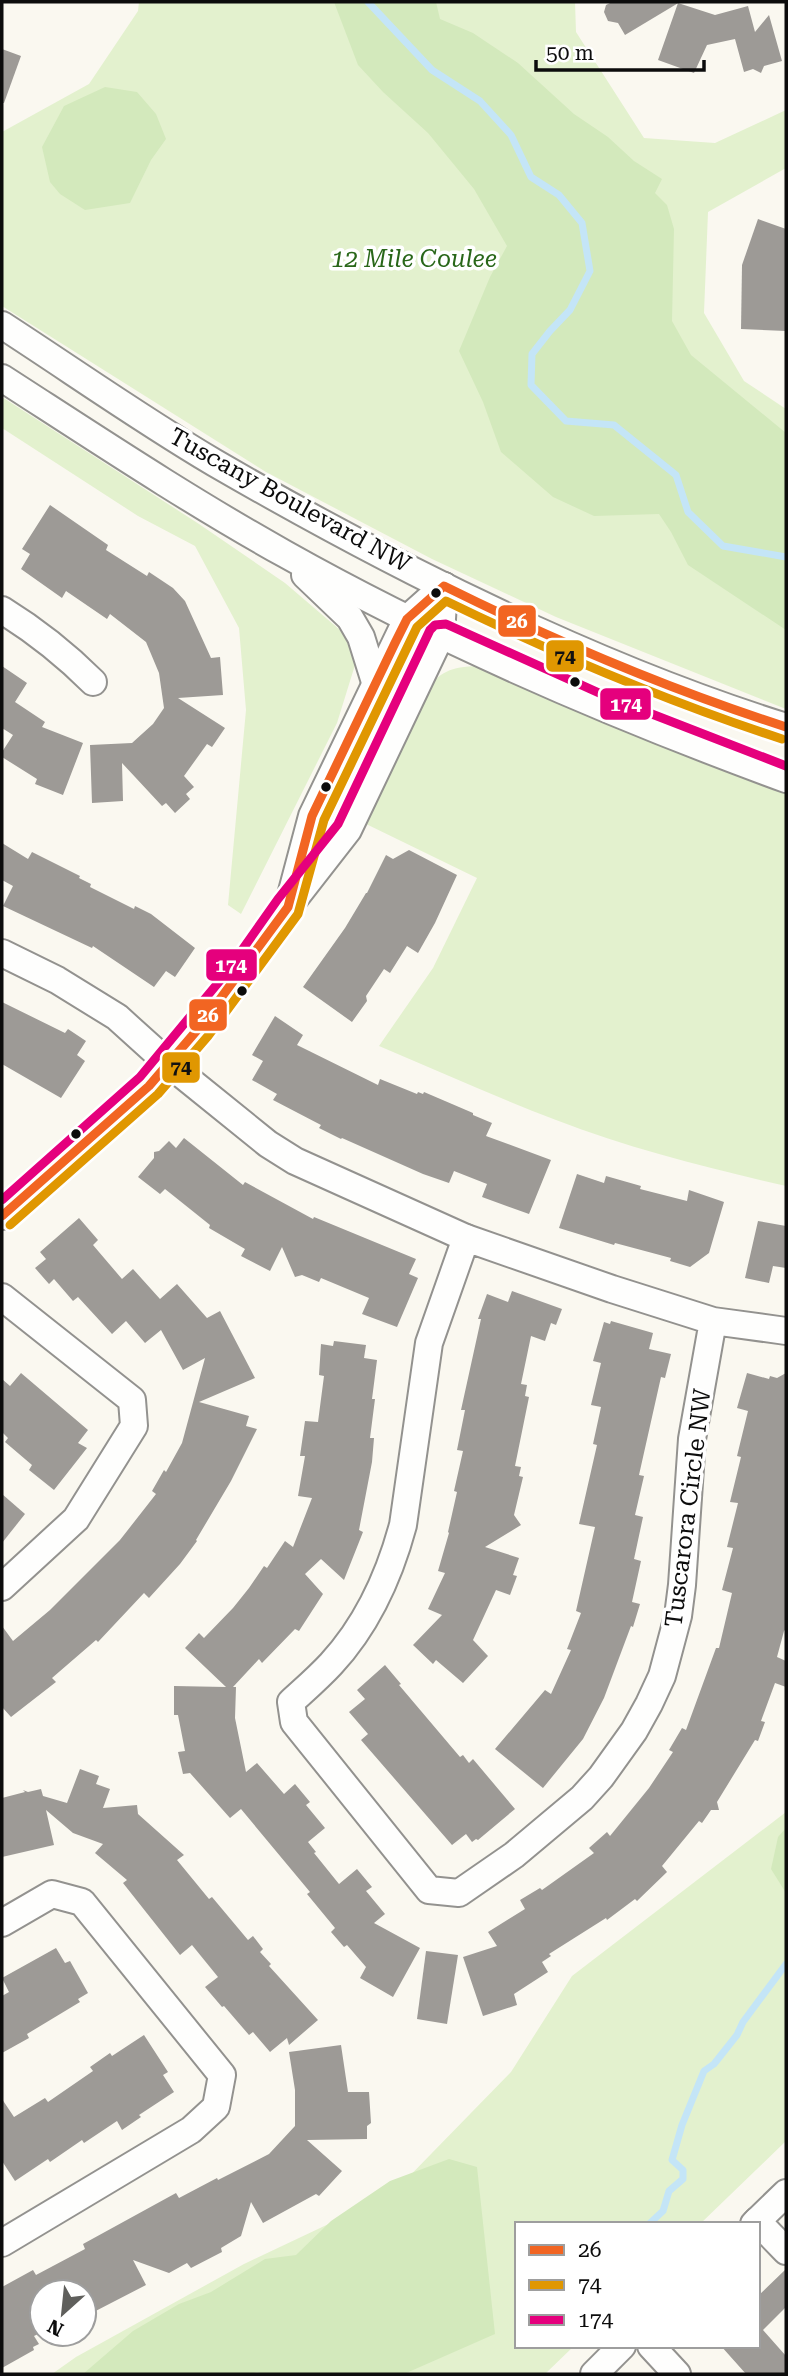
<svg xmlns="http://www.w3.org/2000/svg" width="788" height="2376" viewBox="0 0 788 2376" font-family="'Roboto Serif',serif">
<rect width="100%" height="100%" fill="#faf8f0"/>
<g fill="#e3f1ce">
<path d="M139,2H575L576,32L644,138L715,143L786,110V168L708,212L704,313L744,381L786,409V709L556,617L432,559L266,472L2,306V132L89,84L138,11Z"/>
<path d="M2,397L199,524L285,583L340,630L352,650L355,665L337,723L241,914L228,905L246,710L239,628L195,546L138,516L2,428Z"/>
<path d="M478,666C579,712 682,754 786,792V1186C708,1168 631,1149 556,1120C496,1097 438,1071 379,1046L433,968L477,878L362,822L423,693C441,671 450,667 478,666Z"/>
<path d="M786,1812V2141L700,2224H517V2346H574L545,2374H52L76,2357L244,2264L392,2194L511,2072L572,1976Z"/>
</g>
<g fill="#d3e9bc">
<path d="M334,2H436L440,19L473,33L518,63L574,114L608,137L634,161L662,179L655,193L667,205L674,229L672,321L691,355L786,433V630L688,565L671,532L659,514L594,516L553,497L501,452L483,402L459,351L490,277L507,246L474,189L428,133L383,92L358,65Z"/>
<path d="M105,87L137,92L156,114L166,139L151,160L130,203L85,210L60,194L50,182L42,147L64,106Z"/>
<path d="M786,1828V1893L771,1869L778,1837Z"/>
<path d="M449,2159L477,2167L495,2334L404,2374H263L257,2372L251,2374H83L133,2331L179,2304L211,2292L265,2259L296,2255L331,2221L390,2181Z"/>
</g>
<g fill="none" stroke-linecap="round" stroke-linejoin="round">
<g stroke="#c4e5f7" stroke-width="7">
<path d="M368,2L432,70L480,101L511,135L531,177L559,195L582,223L590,271L570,310L550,331L532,354L531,385L566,421L614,425L676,475L688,512L723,546L786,557"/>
<path d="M649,2224L663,2211L669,2191L683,2179V2170L672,2160L682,2125L704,2071L714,2064L737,2035L743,2022L786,1964"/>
</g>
</g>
<g fill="#9d9a96">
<path d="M612,2H680L625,35L618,23L608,21L604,12L606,5Z"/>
<path d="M678,3L715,15L748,6L755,32L769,15L782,61L764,66L761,73L753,69L744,72L735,39L707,45L694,73L658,60Z"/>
<path d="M2,49L21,56L4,103H2Z"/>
<path d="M758,219L786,229V331L741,329L742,265Z"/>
<path d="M50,505L108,545L106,550L147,576L149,572L173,588L185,601L211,658L220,657L223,695L178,698L225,728L212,747L207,744L184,776L194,787L186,794L190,799L175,813L166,803L162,806L122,763L123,801L92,803L90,745L132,743L153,724L164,708L159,673L146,642L110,614L107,619L66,591L62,598L21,569L30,554L22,549Z"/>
<path d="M2,666L27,683L15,702L45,722L42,727L83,743L63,795L35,784L37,779L2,757V752L13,735L2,728Z"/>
<path d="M2,843L28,859L32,852L80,876L79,878L91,884L90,887L134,909L135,906L151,914L195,948L175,977L166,971L154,987L93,946L92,948L3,906L13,886L2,880Z"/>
<path d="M409,850L457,875L435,923L418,953L407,946L390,973L384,969L366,996L367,1001L352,1022L303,987L345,928L366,893H367L386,855L393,859Z"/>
<path d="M2,1002L65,1033L68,1029L86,1041L77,1055L85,1061L61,1098L2,1064Z"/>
<path d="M275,1016L303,1035L297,1045L378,1085L380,1079L417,1094L418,1092L423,1094L424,1092L473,1113V1115L492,1123L486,1136L551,1160L529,1214L482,1197L487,1184L454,1171L449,1183L423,1174L342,1138L341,1139L319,1128L321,1125L273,1100L277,1094L252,1080L263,1061L252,1055Z"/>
<path d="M184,1138L243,1185L245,1182L313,1219L314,1217L416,1259L409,1274L418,1278L397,1327L362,1314L369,1298L321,1278L319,1282L302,1275L295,1277L282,1247L270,1271L241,1256L245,1249L209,1228L210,1225L165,1189L160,1194L138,1177L154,1158V1152L159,1151L169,1141L176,1148Z"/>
<path d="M577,1174L604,1183L606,1176L641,1186L640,1189L687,1201L689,1190L724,1202L709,1253L690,1267L670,1261L671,1258L615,1243L614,1245L559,1228Z"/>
<path d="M79,1218L98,1240L93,1245L122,1279L133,1269L160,1299L177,1284L207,1318L220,1311L255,1378L199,1402L249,1416L246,1426L257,1429L231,1481L196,1540L197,1541L180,1564L149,1598L144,1593L98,1642L96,1640L52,1678L56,1682L11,1717L2,1707V1626L13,1641L50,1610L120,1540L156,1494L152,1491L164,1470L166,1472L182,1443L205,1358L183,1370L161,1330L145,1343L126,1321L112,1334L78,1297L73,1301L54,1279L49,1284L35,1268L46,1259L40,1252Z"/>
<path d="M758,1221L786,1226V1268L773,1266L769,1283L745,1278Z"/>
<path d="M512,1291L562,1309L556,1325L551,1323L545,1341L531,1336L521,1384L527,1385L525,1396L529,1397L515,1466L521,1467L519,1476L523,1477L514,1515L521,1525L485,1547L519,1558L513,1575L517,1576L510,1595L496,1590L473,1640L488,1656L463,1683L436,1660L433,1664L413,1645L442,1615L428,1609L445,1573L438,1571L449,1533L448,1532L457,1492L454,1491L463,1451L457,1450L465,1410H461L481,1319H478L487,1294L508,1302Z"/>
<path d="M611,1321L653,1333L649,1349L671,1354L665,1378L661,1377L639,1475L644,1476L635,1515L643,1517L634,1559L641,1561L632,1602L640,1604L633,1627L631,1626L604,1698L583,1739L543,1788L495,1749L545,1690L551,1694L571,1650L567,1649L581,1613L576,1611L595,1527L579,1524L597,1445L593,1444L601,1407L591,1405L601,1363L593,1361L604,1322L610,1324Z"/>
<path d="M334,1341L366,1345L364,1358L377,1360L372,1399H375L370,1438H374L372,1462L359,1530L363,1532L344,1580L321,1559L305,1574L323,1594L299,1631L295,1629L262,1663L259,1659L233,1687H236L235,1718L246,1772L257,1763L284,1794L295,1784L310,1802L306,1805L325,1828L308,1842L316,1852L314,1853L339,1884L357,1869L372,1887L366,1891L385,1914L374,1923L420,1948L393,1997L360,1978L366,1967L347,1945L344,1947L331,1932L335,1928L307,1894L310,1892L241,1809L230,1818L190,1773L183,1774L178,1752L185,1751L178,1715H174V1686L226,1687L185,1648L199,1633L204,1638L233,1608L249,1588L264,1566L267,1568L285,1541L293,1547L312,1498L298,1496L305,1456H300L305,1421L318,1422L324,1376L319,1375L321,1344L333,1346Z"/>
<path d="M21,1373L88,1430L78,1443L87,1448L54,1490L29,1470L32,1465L5,1442L8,1438L2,1432V1379L10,1386Z"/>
<path d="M747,1373L769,1379L770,1376L777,1378L786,1373V1629L784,1631L777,1657L786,1661V1687L775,1683L761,1721L765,1722L758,1741L755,1740L717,1802L719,1810H711L702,1823L699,1821L662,1866L667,1872L637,1901L635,1899L607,1920L606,1918L549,1954L551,1956L542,1962L548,1972L514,1994L517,2005L483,2016L463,1957L497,1946L488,1932L525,1909L520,1900L540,1888L542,1890L594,1853L589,1848L607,1832L610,1836L649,1788L673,1752L669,1750L682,1728L686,1730L716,1648H719L732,1593L722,1590L733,1548L727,1547L738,1503L730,1502L741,1457L737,1456L748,1411L737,1408Z"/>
<path d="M2,1494L25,1514L2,1543Z"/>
<path d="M385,1665L401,1684L399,1685L460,1757L463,1755L469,1763L473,1759L515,1809L478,1840L476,1839L472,1842L466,1834L452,1845L361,1740L368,1734L349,1712L365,1699L357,1690Z"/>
<path d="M80,1769L99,1776L96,1784L110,1789L103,1808L137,1805L138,1814L184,1855L177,1860L209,1899L212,1897L248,1940L253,1936L263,1949L260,1952L271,1964L269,1966L318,2020L289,2045L287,2038L270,2052L253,2032L249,2035L224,2006L222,2007L205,1987L218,1977L192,1945L180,1955L123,1883L127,1880L95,1853L103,1844L73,1833L46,1810L54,1845L2,1857V1798L25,1792L23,1790L28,1792L41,1789L43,1796L67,1803Z"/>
<path d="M56,1948L65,1963L70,1961L88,1993L78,1999L80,2002L27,2034L29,2038L2,2053V1996L9,1992L2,1978Z"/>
<path d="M426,1951L458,1955L447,2024L417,2019Z"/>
<path d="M144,2035L168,2072L163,2075L174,2092L139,2115L141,2117L122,2130L117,2121L84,2143L82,2140L50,2162L48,2159L15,2181L2,2161V2099L14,2117L45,2098L48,2102L93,2071L90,2067L110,2053L112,2056Z"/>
<path d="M341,2045L348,2092H369L371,2123L367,2126V2139L307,2140L342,2171L319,2196L316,2194L263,2223L251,2202L241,2236L221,2248L222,2252L191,2268L187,2263L169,2273L133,2260L146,2285L84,2317V2292H42V2332L34,2336L39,2344L33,2347L34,2350L2,2368V2287L33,2270L36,2275L85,2249L83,2244L176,2193L179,2198L217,2178L218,2180L269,2154L295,2126V2090L289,2052Z"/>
<path d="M786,2269V2307L763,2330L786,2356V2374H746L721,2346H758V2296Z"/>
</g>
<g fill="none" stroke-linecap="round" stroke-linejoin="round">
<g stroke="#93928f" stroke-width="30">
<g id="minor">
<path d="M2,325C73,371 142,420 215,463C393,566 590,666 786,727"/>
<path d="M2,378C95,438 188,500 285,554C445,644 614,716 786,779"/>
<path d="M305,575L350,618L361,637L376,685"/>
<path d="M2,610C36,631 65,654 93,682"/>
<path d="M291,895L312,816L407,619L444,586"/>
<path d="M2,953L57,980L117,1017L169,1064L268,1144L295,1161L466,1238"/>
<path d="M2,1216L149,1086L198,1029L288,907L348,830L441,635L444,586"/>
<path d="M2,1297L132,1400L134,1426L76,1519L2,1587"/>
<path d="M713,1321L692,1439L682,1585L678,1616L662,1676L649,1704L634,1731L601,1777L582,1798L514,1855L459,1893L429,1890L294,1722L291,1702C304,1690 318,1678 331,1664C367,1625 389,1577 403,1525L429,1343L466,1238L612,1289L713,1321L786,1331"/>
<path d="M2,1923L52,1894L82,1902L222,2075L216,2107L191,2130L2,2243"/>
<path d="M757,2221L786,2251"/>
<path d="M754,2224L786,2193"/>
<path d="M651,2346L677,2374"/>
<path d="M594,2374L622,2346"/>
</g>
</g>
<use href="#minor" stroke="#fefefd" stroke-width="26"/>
<g stroke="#fff" stroke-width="14">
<path id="bus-1" d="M2,1216L149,1086L198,1029L288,907L312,816L395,643L407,619L444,586C555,641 668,689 786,727"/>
</g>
<g stroke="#fff" stroke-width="14">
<path id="bus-2" d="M10,1225L158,1094L208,1036L298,914L324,820L417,627L446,601C555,654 666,701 782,739"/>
</g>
<g stroke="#fff" stroke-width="14">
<path id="bus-3" d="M2,1200L140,1077L223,977L278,899L338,824L430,630L435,625L446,624L608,697L786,766"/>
</g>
<use href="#bus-1" stroke="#f26522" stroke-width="9"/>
<use href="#bus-2" stroke="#e09701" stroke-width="9"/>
<use href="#bus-3" stroke="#e5007d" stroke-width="9"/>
</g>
<g fill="#0c0c0c" stroke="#fff" stroke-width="2.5">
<circle cx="436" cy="593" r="6"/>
<circle cx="575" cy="682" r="6"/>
<circle cx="326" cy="787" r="6"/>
<circle cx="242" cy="991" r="6"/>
<circle cx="76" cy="1134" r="6"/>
</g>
<g text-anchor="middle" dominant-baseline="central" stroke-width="7" stroke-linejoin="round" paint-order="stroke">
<g font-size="24" font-style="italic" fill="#296719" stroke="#fff">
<text x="414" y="259">12 Mile Coulee</text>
</g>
<g font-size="24" fill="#0c0c0c" stroke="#fff">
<text transform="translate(290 500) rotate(29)">Tuscany Boulevard NW</text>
<text transform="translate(688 1508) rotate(-83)">Tuscarora Circle NW</text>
</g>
</g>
<g stroke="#fff" stroke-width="2.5">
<rect x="497" y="604" width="40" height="34" rx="7" fill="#f26522"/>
<rect x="545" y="639" width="40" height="34" rx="7" fill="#e09701"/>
<rect x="599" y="687" width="53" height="34" rx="7" fill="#e5007d"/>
<rect x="205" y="948" width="53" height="34" rx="7" fill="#e5007d"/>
<rect x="188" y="998" width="40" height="34" rx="7" fill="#f26522"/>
<rect x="161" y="1051" width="40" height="33" rx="7" fill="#e09701"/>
</g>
<g font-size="19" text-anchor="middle" font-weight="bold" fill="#fff">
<text x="517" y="628">26</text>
<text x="626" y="711">174</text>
<text x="231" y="972">174</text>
<text x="208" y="1022">26</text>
</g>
<g font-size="19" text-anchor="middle" font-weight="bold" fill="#111">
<text x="565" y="663">74</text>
<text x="181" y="1074">74</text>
</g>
<rect width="788" height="2376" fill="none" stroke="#0c0c0c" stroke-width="7"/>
<rect x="515" y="2222" width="245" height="126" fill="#ffffff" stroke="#9e9e9e" stroke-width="2"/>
<rect x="529" y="2245" width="35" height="10" fill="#f26522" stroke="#9e9e9e" stroke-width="2"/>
<text x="578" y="2257" font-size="21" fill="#0c0c0c">26</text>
<rect x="529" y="2280" width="35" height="10" fill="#e09701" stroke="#9e9e9e" stroke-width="2"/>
<text x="578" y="2292" font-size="21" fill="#0c0c0c">74</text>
<rect x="529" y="2315" width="35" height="10" fill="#e5007d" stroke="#9e9e9e" stroke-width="2"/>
<text x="578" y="2327" font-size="21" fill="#0c0c0c">174</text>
<g transform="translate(63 2313) rotate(207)"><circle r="33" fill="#ffffff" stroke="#9e9e9e" stroke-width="2"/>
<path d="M0-5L12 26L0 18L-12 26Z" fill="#5f5f5c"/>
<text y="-10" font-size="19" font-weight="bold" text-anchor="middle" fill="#0c0c0c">N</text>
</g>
<path d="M536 60v10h168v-10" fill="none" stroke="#0c0c0c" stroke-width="3.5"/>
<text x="546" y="60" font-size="21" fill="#0c0c0c" stroke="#ffffff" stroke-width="5" paint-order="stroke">50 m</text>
</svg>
